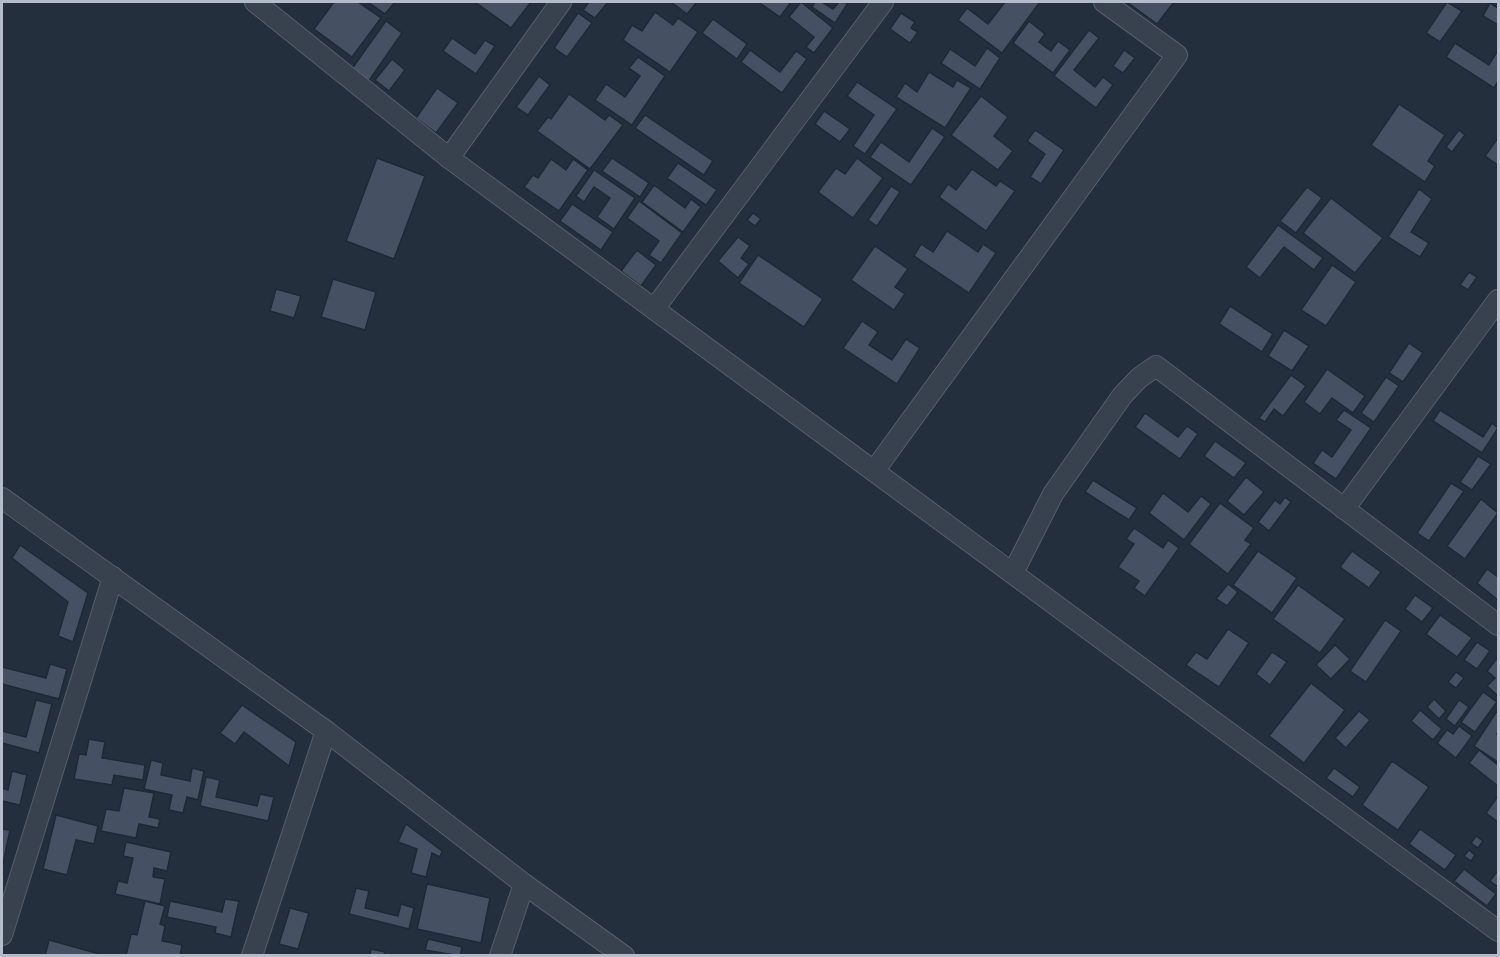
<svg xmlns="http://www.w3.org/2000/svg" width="1500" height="957" viewBox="0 0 1500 957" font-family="Jost,sans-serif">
<rect width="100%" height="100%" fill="#242f3e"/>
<g fill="#455162" stroke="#1f2835" stroke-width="1.5">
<path d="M334,2H358L381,18L352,57L314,29Z"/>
<path d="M368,2H395L385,14Z"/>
<path d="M475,2H531L511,28Z"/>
<path d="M589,2H608L595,18L583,10Z"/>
<path d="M671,2H697L687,14Z"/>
<path d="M758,2H791L780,17Z"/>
<path d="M801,2L833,28L814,53L806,47L814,37L789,17Z"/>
<path d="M815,2H822L833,9L839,2L848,3L835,23L812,7Z"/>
<path d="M1005,2H1040L1002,53L958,20L967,8L988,24Z"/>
<path d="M1127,2H1174L1157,24Z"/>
<path d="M1447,2L1462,11L1440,42L1426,33Z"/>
<path d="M1490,3L1498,8V25L1483,16Z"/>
<path d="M655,12L673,25L678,18L698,32L670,72L623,40L632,25L642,31Z"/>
<path d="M578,13L592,23L567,57L554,48Z"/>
<path d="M901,13L915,22L911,28L918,32L910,43L890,29Z"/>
<path d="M713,19L747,44L737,59L702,33Z"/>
<path d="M386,21L402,33L368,82L351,70Z"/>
<path d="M1029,21L1045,34L1039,42L1051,51L1058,41L1070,50L1053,73L1013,43Z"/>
<path d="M1089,30L1099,38L1074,70L1095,87L1103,77L1113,85L1096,108L1054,76Z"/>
<path d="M452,38L475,54L485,40L495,46L476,74L443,51Z"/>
<path d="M1455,43L1489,65L1498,50V81L1494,88L1446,57Z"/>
<path d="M987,48L1000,58L980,89L941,63L950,49L975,66Z"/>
<path d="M750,50L780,72L796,51L807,59L782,93L741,62Z"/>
<path d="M1124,50L1135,58L1123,73L1113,66Z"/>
<path d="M638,57L665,76L632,125L595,100L606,84L625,97L640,76L629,68Z"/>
<path d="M392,59L405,70L389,91L375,80Z"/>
<path d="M929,72L953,87L957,80L971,88L945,128L896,97L905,83L917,92Z"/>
<path d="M539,76L550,85L528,115L516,107Z"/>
<path d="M857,82L897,109L865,154L853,146L874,115L847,96Z"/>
<path d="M437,88L458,103L436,133L416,118Z"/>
<path d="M569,94L605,120L609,115L623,125L590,169L537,131L548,117L551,119Z"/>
<path d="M981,96L1008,117L994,136L1013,151L998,170L951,135Z"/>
<path d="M1399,104L1445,135L1428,161L1435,166L1425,182L1371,145Z"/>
<path d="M824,111L850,129L840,142L815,124Z"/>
<path d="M645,115L713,161L704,175L635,128Z"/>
<path d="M932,128L945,137L911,185L870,157L881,142L909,162Z"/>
<path d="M1035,130L1064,150L1041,184L1030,177L1045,154L1027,141Z"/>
<path d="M1459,130L1465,135L1452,152L1446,147Z"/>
<path d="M1498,138V165L1485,156Z"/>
<path d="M377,158L425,176L394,259L346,241Z"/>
<path d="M612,158L649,183L640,197L602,171Z"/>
<path d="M857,158L883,178L853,218L818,192L836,168L845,174Z"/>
<path d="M551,159L566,170L573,159L588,170L559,211L524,187L533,175L538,178Z"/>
<path d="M678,163L717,190L706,205L667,178Z"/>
<path d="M972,169L996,186L1000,181L1015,191L986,231L939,197L948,184L956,190Z"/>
<path d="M594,170L635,198L614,229L597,217L610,198L594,187L584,202L576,196Z"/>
<path d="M654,185L685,208L691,199L701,207L683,232L642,202Z"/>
<path d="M891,186L900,192L877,226L868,220Z"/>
<path d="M1307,187L1322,198L1296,233L1280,221Z"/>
<path d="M1419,189L1432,199L1411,232L1429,243L1420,257L1388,237Z"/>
<path d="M1331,198L1383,238L1355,273L1303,233Z"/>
<path d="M639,201L682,233L661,263L649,255L659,241L627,218Z"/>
<path d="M572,204L613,232L601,250L560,221Z"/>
<path d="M753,213L761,219L755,226L747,220Z"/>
<path d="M1278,225L1323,258L1314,270L1284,247L1260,278L1246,267Z"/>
<path d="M947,231L978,252L983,244L996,253L969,293L914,256L921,244L933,252Z"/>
<path d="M738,237L750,246L741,258L749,264L738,278L718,261Z"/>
<path d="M875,246L908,269L895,287L905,294L894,310L851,280Z"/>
<path d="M637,250L656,265L641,286L621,271Z"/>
<path d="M758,255L823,299L804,327L739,283Z"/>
<path d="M1332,265L1356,282L1326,326L1301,310Z"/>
<path d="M1469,272L1477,277L1468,290L1460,285Z"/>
<path d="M333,279L376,292L365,330L321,317Z"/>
<path d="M276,289L301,296L294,318L270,311Z"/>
<path d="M1230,306L1273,334L1262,352L1219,324Z"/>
<path d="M862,321L878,332L869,345L892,360L906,339L920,348L897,384L843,348Z"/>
<path d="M1284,330L1309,346L1292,371L1268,356Z"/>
<path d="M1409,343L1423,353L1403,382L1389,373Z"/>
<path d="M1327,369L1365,396L1353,413L1332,398L1320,414L1304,402Z"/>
<path d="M1291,375L1306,386L1283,416L1274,409L1265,422L1259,418Z"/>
<path d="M1386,377L1399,386L1374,422L1361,413Z"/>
<path d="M1344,410L1371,428L1336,479L1313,463L1322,450L1332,457L1351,430L1336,420Z"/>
<path d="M1440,410L1483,437L1492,423L1498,428L1482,453L1433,421Z"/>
<path d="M1145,413L1178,437L1187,426L1198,434L1180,459L1135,427Z"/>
<path d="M1215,441L1246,463L1234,478L1204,456Z"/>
<path d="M1478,456L1491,464L1472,490L1460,482Z"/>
<path d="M1246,477L1264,492L1244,515L1227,501Z"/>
<path d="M1093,480L1137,508L1129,520L1085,492Z"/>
<path d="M1451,483L1464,491L1429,541L1417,533Z"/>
<path d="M1163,493L1188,512L1201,496L1211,504L1184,540L1149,513Z"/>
<path d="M1285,497L1291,502L1269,531L1258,522L1275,500L1280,504Z"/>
<path d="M1481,499L1498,513L1465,559L1447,546Z"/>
<path d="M1220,503L1254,528L1245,540L1251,544L1228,574L1189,544Z"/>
<path d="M1134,528L1163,548L1168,540L1179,548L1145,596L1134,588L1139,581L1118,567L1134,544L1126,539Z"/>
<path d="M20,545L88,593L73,642L58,636L68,602L12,558Z"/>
<path d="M1258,551L1297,578L1272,613L1233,585Z"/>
<path d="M1352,551L1381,572L1369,588L1340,567Z"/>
<path d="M1487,569L1498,577V600L1477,583Z"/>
<path d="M1228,584L1238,592L1227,606L1216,599Z"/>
<path d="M1298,585L1345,619L1320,653L1273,619Z"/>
<path d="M1415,595L1433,608L1422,622L1405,609Z"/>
<path d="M1440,615L1472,638L1457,657L1426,634Z"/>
<path d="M1385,620L1401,631L1366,682L1350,671Z"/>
<path d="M1228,629L1249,643L1219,687L1186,665L1196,652L1207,659Z"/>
<path d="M1477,642L1490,651L1477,669L1464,660Z"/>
<path d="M1335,645L1350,659L1331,679L1316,665Z"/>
<path d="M1272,652L1287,662L1270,685L1256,674Z"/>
<path d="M1498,657V696L1487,686L1495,678L1487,671Z"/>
<path d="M50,664L67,669L59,699L2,684V667L46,678Z"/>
<path d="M1456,672L1464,678L1456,688L1448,682Z"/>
<path d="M1311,683L1345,710L1304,763L1269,736Z"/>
<path d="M1483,692L1497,702L1475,732L1461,722Z"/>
<path d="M1434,699L1446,711L1439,719L1427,707Z"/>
<path d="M36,700L52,704L39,753L2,743V731L26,737Z"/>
<path d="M1459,700L1469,707L1455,726L1446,719Z"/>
<path d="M242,705L296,742L289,766L244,732L235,744L220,733Z"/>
<path d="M1420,710L1442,729L1433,740L1411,721Z"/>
<path d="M1359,711L1370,720L1346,748L1335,738Z"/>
<path d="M1497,711L1498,712V732L1497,734L1498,736V762L1474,746Z"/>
<path d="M1459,726L1472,736L1456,758L1437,743L1447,730L1453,734Z"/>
<path d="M89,739L105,742L102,758L145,765L143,780L114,775L112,785L74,779L79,754L86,755Z"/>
<path d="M1479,750L1498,765V786L1469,763Z"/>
<path d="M151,760L163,763L161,775L190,781L192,768L204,771L198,800L187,797L183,813L169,810L172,795L144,789Z"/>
<path d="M1392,761L1429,787L1398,830L1362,805Z"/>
<path d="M1334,768L1360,787L1353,797L1326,778Z"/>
<path d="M12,771L27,775L20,805L2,801V788L8,790Z"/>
<path d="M206,777L220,780L216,797L257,806L260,794L274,797L268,821L200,806Z"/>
<path d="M124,788L154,793L149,817L160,819L158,828L139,824L136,838L101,831L106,809L119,811Z"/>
<path d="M1498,796V822L1486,813Z"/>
<path d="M56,815L98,826L94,844L76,840L67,875L43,869Z"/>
<path d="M406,824L442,851L440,857L432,853L426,877L411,873L417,849L398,842Z"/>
<path d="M2,829L10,830L3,864H2Z"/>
<path d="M1420,829L1456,855L1445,870L1409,844Z"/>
<path d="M1476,836L1483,841L1478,848L1471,843Z"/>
<path d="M126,842L171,852L167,871L154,868L153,877L165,879L160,904L115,894L118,881L127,883L133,858L123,856Z"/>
<path d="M1469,850L1475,855L1471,861L1464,856Z"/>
<path d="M1464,869L1496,894L1487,906L1454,881Z"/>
<path d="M1498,870V887L1490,881Z"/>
<path d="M427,884L490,898L481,943L417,929Z"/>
<path d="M356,888L369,891L365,908L398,916L401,904L414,908L409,929L349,914Z"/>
<path d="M225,899L239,901L231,937L215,933L216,927L167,917L170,901L222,912Z"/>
<path d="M145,901L165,906L160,924L165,926L162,941L182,945L180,956H126L131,934L137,935Z"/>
<path d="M290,908L309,913L298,949L279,944Z"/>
<path d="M428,939L462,947L460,956L425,950Z"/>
<path d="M49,940L107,956H45Z"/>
<path d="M371,949L385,952L384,956H370Z"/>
</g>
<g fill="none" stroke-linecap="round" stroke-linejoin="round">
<g stroke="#565f6c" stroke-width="22">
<g id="minor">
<path d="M255,2L449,158L1498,931"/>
<path d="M449,158L561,2"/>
<path d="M654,309L883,2"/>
<path d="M874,471L1177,55L1104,2"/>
<path d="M2,498L326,731L524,884L624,956"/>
<path d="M1344,509L1498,300"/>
<path d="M1013,573L1053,494L1122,396L1139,378L1156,366L1498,625"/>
<path d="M2,935L113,577"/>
<path d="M252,956L326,731"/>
<path d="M500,956L524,884"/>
</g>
</g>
<use href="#minor" stroke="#38414e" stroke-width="20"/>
</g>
<rect width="1500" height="957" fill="none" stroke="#b4bcc9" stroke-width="6"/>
</svg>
